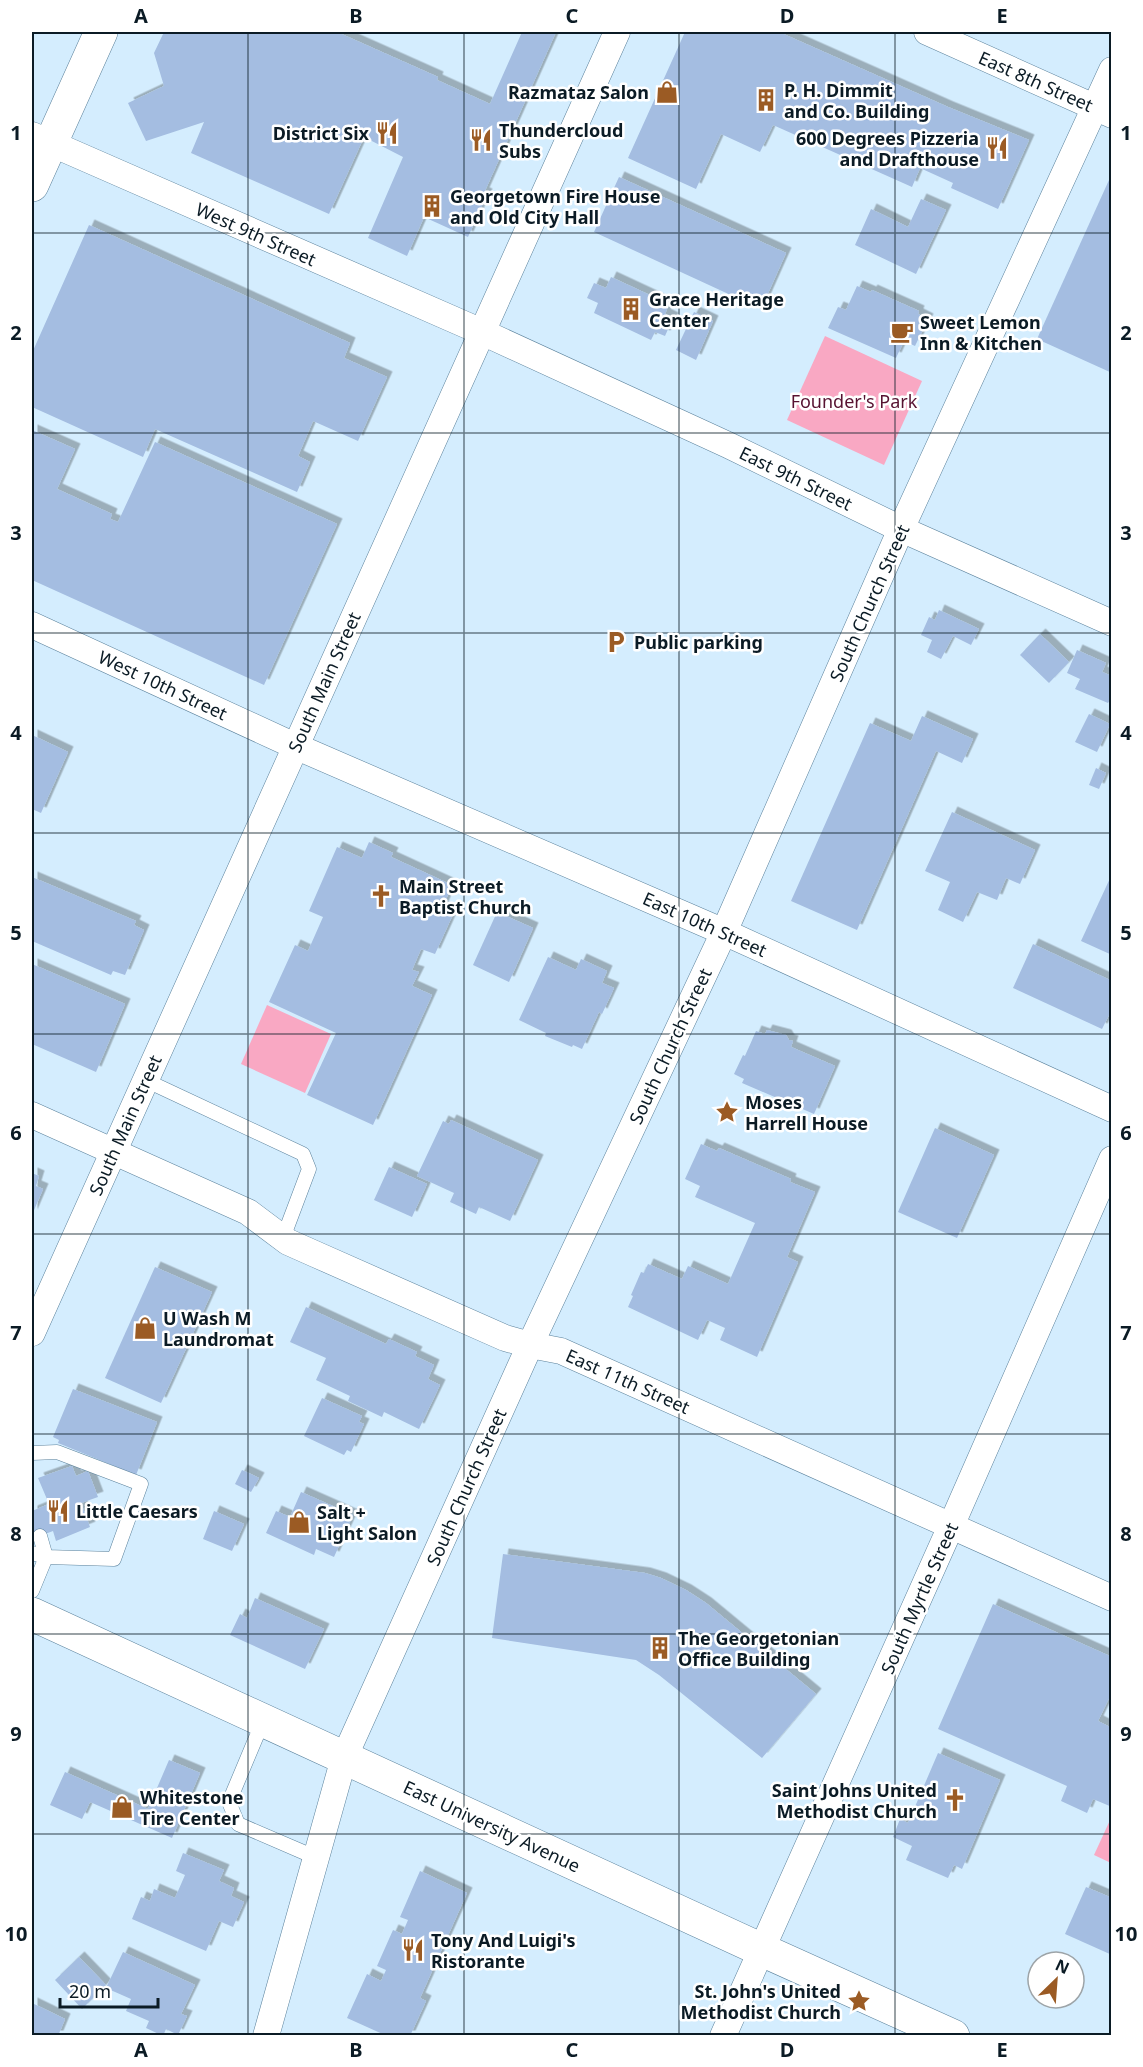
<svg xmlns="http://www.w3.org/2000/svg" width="1143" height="2067" viewBox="0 0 1143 2067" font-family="'Noto Sans',sans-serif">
<defs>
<filter id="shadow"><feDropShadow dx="5.5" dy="-5.5" stdDeviation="0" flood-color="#0004"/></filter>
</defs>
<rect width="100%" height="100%" fill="#d4edfe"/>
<g fill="#f9a8c3">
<path d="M825,336L922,381L884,465L787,420Z"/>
<path d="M267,1005L331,1034L305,1093L241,1064Z"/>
<path d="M1111,1818V1863L1094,1855Z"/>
</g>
<g fill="#a4bde1" filter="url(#shadow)">
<path d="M164,32H337L438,77L437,80L490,104L522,32H556L484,193L487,194L468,237L424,217L407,256L368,238L403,157L364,137L329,214L191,153L204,122L146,141L128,103L164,86L154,53Z"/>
<path d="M685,32H779L948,107L1029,140L998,209L951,188L953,183L920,168L912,187L773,125L760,152L721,134L696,189L628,158Z"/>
<path d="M619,177L786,253L761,309L594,232Z"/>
<path d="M1109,180L1112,181V373L1037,339Z"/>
<path d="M921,199L946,210L916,274L855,245L871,209L908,227Z"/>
<path d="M89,225L350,343L344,358L387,377L358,441L313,421L298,456L310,462L297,492L155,429L143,457L32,407V353Z"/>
<path d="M611,277L669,304L665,314L673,318L665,336L655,332L651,340L594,313L598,303L587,298L594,283L606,288Z"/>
<path d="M857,286L871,292L872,290L919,311L918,314L928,319L915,346L904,341L896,358L828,328L838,307L846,310Z"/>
<path d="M694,312L713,321L696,360L676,350Z"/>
<path d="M32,430L75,449L57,489L112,514L110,519L118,522L155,442L337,524L264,685L32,580Z"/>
<path d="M939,610L979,629L971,645L953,636L941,659L927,652L932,640L921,635L929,617L935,620Z"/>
<path d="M1040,634L1069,662L1049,683L1020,655Z"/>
<path d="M1077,650L1106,663L1102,672L1112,676V697L1108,703L1075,689L1080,679L1067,673Z"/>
<path d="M1089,714L1110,724L1097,752L1075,742Z"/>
<path d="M922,716L973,739L962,763L936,751L857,930L791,901L870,723L911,741Z"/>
<path d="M32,735L68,752L41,813L32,809Z"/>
<path d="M1096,768L1106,773L1099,789L1089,785Z"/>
<path d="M952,812L1035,850L1020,884L1006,878L997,900L977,892L963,922L938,910L950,882L925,871Z"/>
<path d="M369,842L393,853L391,857L452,885L443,907L454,912L435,954L421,949L412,970L419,972L412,986L432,995L373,1125L307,1095L336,1033L269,1002L295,945L308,951L323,917L309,911L337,847L362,858Z"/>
<path d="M1112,874V955L1081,941Z"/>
<path d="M32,877L136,921L134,925L144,930L125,975L113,971L111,975L32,941Z"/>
<path d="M497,912L533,928L509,982L473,965Z"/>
<path d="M1033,944L1112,981V1009L1102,1029L1013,988Z"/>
<path d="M548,957L576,970L581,959L607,971L602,983L614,988L602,1014L599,1012L582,1049L573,1045L572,1047L545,1036L546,1033L519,1020Z"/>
<path d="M32,964L125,1004L96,1072L32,1044Z"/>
<path d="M767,1030L786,1035L789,1040L793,1041L791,1047L835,1066L814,1114L742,1083L744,1079L734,1074L743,1055L745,1056L756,1031L765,1034Z"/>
<path d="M451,1120L538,1160L510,1221L479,1207L476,1214L450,1202L454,1193L417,1176L443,1121L449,1124Z"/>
<path d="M935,1128L994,1155L957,1238L898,1212Z"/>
<path d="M701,1144L717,1151L719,1148L791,1179L790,1182L815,1192L787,1257L798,1262L757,1357L720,1340L725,1328L707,1320L698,1340L628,1307L633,1296L631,1295L641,1272L644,1273L648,1264L682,1279L688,1266L728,1284L755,1223L695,1197L700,1186L685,1179Z"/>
<path d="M389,1167L427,1184L412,1217L374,1200Z"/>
<path d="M32,1173L39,1176L36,1186L43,1189L32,1215Z"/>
<path d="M155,1267L212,1292L161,1403L105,1378Z"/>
<path d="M306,1307L386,1344L389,1339L417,1352L415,1356L434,1365L428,1379L440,1385L419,1429L384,1412L382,1417L348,1401L350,1396L316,1380L326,1358L290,1342Z"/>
<path d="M73,1389L157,1422L136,1475L58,1443L59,1440L53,1437Z"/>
<path d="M322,1398L362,1416L359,1422L364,1424L351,1452L347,1450L344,1455L304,1436Z"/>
<path d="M72,1466L76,1476L88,1471L98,1497L81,1503L90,1527L56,1541L53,1531L32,1539V1511L49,1504L38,1478Z"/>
<path d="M242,1470L259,1478L251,1492L235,1484Z"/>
<path d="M301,1492L353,1515L334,1557L316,1549L314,1555L266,1533L276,1511L290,1517Z"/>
<path d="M214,1511L244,1524L232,1551L203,1539Z"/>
<path d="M503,1554L645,1573L661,1578L686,1590L706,1603L816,1694L762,1758L659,1675L636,1660L492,1638Z"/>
<path d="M255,1598L324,1629L305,1669L230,1635L240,1614L247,1618Z"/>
<path d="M993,1604L1112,1657V1692L1098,1721L1112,1728V1807L1093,1799L1087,1813L1061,1801L1067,1786L938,1729Z"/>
<path d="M938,1753L1000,1780L962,1869L954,1865L948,1878L906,1860L912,1846L893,1837L900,1819L908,1823Z"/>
<path d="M169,1760L200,1773L172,1838L90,1802L82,1819L50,1805L65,1772L148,1809Z"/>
<path d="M183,1853L224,1870L219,1881L234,1888L231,1896L244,1902L233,1927L219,1921L206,1951L132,1919L141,1897L150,1901L154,1889L175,1898L185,1875L176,1871Z"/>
<path d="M420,1871L467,1893L420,1998L426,2001L410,2036H387L347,2018L367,1974L381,1981L386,1970L377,1966L393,1930L402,1934L408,1920L400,1917Z"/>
<path d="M1086,1887L1112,1898V1955L1065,1934Z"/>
<path d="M123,1952L195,1985L181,2014L187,2016L178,2035L166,2029L163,2036L146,2028L149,2021L126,2011L131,1999L106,1988Z"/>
<path d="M79,1957L106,1985L82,2009L55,1980Z"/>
<path d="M32,2003L65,2019L58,2036H32Z"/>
</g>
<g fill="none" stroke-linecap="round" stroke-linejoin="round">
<g stroke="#5b829c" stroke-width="15">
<g id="service">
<path d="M145,1080L303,1154L309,1169L283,1238"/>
<path d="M32,1453L57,1452L141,1484L114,1559L46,1557L32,1553"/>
<path d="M32,1591L46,1557L40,1536"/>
<path d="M263,1721L229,1802L238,1824L317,1858"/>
</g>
</g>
<g stroke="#5b829c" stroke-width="27">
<g id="minor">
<path d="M927,32L1112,115"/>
<path d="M32,135L482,332L728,445L901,529L1112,623"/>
<path d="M32,625L295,746L724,932L1112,1109"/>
<path d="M32,1115L248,1212L288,1242L315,1254L505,1338L530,1345L561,1351L1112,1598"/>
<path d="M32,1333L617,32"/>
<path d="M266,2036L344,1758L530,1345L724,932L901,529L1112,70"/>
<path d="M723,2036L951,1526L1112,1159"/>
</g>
</g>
<g stroke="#5b829c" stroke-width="34">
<path id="secondary" d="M32,185L101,32"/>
</g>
<g stroke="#5b829c" stroke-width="34">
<path id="primary" d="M32,1614L762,1950L953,2036"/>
</g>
<use href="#service" stroke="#fff" stroke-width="14"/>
<use href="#minor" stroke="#fff" stroke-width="26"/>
<use href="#secondary" stroke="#fff" stroke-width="33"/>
<use href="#primary" stroke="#fff" stroke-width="33"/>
</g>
<path fill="none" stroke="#0b1b25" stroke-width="1.5" stroke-opacity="0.55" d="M248,32V2036M464,32V2036M679,32V2036M895,32V2036M32,233H1112M32,433H1112M32,633H1112M32,833H1112M32,1034H1112M32,1234H1112M32,1434H1112M32,1634H1112M32,1834H1112"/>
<defs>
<g id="shop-bare" transform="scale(1.8)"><path d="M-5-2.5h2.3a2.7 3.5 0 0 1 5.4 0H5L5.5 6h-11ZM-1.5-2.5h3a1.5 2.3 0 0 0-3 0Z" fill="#9b5b24" stroke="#fff" stroke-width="2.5" paint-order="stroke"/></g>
<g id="building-bare" transform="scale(1.8)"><path d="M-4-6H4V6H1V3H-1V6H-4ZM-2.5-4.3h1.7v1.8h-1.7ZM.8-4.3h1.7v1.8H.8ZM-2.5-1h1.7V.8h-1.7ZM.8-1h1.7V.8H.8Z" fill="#9b5b24" stroke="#fff" stroke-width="2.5" paint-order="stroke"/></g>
<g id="restaurant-bare" transform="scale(1.8)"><path d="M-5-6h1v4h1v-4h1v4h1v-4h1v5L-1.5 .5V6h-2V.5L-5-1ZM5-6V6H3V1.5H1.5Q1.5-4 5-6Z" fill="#9b5b24" stroke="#fff" stroke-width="2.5" paint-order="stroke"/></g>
<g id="cafe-bare" transform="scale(1.8)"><path d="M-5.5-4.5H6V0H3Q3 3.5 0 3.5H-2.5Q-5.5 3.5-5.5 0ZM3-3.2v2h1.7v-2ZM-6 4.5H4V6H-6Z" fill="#9b5b24" stroke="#fff" stroke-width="2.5" paint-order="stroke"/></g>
<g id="parking-bare" transform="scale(1.8)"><path d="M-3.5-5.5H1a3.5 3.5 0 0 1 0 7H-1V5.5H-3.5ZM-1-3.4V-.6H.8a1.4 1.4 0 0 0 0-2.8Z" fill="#9b5b24" stroke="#fff" stroke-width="2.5" paint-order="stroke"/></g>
<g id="church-bare" transform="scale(1.8)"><path d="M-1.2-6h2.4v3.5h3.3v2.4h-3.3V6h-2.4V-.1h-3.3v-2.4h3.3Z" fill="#9b5b24" stroke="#fff" stroke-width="2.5" paint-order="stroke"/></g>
<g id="sight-bare" transform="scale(1.8)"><path d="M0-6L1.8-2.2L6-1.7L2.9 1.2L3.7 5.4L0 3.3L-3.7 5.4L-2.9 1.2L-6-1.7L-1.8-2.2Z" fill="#9b5b24" stroke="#fff" stroke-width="2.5" paint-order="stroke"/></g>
</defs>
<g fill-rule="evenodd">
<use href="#shop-bare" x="667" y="92"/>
<use href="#building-bare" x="766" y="100"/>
<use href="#restaurant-bare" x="387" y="133"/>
<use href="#restaurant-bare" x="481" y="140"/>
<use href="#restaurant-bare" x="997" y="148"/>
<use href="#building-bare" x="432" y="206"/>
<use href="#building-bare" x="631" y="309"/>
<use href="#cafe-bare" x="902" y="332"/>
<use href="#parking-bare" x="616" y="642"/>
<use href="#church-bare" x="381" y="896"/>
<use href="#sight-bare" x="727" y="1112"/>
<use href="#shop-bare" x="145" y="1328"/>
<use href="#restaurant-bare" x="58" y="1511"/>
<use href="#shop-bare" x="299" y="1522"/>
<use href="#building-bare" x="660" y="1648"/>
<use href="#church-bare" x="955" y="1800"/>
<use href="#shop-bare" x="122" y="1807"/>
<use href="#restaurant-bare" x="413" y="1950"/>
<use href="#sight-bare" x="859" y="2001"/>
</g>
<g text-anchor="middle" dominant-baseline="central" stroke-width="5" stroke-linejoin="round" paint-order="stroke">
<g font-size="18" fill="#0b1b25" stroke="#fff">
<text transform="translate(1036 81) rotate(24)">East 8th Street</text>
<text transform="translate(256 234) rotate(24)">West 9th Street</text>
<text transform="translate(796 478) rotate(26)">East 9th Street</text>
<text transform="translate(869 603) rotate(-66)">South Church Street</text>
<text transform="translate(324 682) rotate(-66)">South Main Street</text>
<text transform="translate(163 685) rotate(25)">West 10th Street</text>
<text transform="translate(705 924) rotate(24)">East 10th Street</text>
<text transform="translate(670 1046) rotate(-65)">South Church Street</text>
<text transform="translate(125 1125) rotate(-66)">South Main Street</text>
<text transform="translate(628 1381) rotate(24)">East 11th Street</text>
<text transform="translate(466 1487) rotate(-66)">South Church Street</text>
<text transform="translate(919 1598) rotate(-66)">South Myrtle Street</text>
<text transform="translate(492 1826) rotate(25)">East University Avenue</text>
</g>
<g font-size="18" font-weight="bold" fill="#0b1b25" stroke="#fff" text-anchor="start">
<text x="784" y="90">P. H. Dimmit<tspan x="784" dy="21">and Co. Building</tspan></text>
<text x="649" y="92" text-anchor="end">Razmataz Salon</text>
<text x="499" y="130">Thundercloud<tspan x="499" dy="21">Subs</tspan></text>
<text x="369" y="133" text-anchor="end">District Six</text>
<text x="979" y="138" text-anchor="end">600 Degrees Pizzeria<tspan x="979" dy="21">and Drafthouse</tspan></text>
<text x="450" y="196">Georgetown Fire House<tspan x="450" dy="21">and Old City Hall</tspan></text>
<text x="649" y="299">Grace Heritage<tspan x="649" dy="21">Center</tspan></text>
<text x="920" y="322">Sweet Lemon<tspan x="920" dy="21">Inn &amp; Kitchen</tspan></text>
<text x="634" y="642">Public parking</text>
<text x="399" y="886">Main Street<tspan x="399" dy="21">Baptist Church</tspan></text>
<text x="745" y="1102">Moses<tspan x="745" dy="21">Harrell House</tspan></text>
<text x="163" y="1318">U Wash M<tspan x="163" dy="21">Laundromat</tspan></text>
<text x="76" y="1511">Little Caesars</text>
<text x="317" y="1512">Salt +<tspan x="317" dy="21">Light Salon</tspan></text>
<text x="678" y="1638">The Georgetonian<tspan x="678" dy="21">Office Building</tspan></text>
<text x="937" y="1790" text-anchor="end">Saint Johns United<tspan x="937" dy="21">Methodist Church</tspan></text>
<text x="140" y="1797">Whitestone<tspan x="140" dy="21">Tire Center</tspan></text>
<text x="431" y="1940">Tony And Luigi's<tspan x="431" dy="21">Ristorante</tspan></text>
<text x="841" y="1991" text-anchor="end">St. John's United<tspan x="841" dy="21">Methodist Church</tspan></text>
</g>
<g font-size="18" fill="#571231" stroke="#fff">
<text x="854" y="401">Founder's Park</text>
</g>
</g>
<rect width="1143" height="2067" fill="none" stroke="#ffffff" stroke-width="66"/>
<g transform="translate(1056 1980) rotate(25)"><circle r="28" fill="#ffffff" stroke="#9da4a8" stroke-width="1.5"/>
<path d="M0-4.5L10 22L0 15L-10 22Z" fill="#9b5b24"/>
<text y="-9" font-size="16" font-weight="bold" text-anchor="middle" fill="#0b1b25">N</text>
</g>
<path d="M60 1998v9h98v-9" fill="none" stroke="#0b1b25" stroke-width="3"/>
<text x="69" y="1998" font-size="18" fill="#0b1b25" stroke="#ffffff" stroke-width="4.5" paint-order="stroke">20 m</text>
<rect x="33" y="33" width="1077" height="2001" fill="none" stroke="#0b1b25" stroke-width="2"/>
<g font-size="20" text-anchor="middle" font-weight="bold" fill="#0b1b25">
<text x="141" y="23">A</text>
<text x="356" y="23">B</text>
<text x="572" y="23">C</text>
<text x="787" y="23">D</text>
<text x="1002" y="23">E</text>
<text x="16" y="140">1</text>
<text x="1126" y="140">1</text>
<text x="16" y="340">2</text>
<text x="1126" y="340">2</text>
<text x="16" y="540">3</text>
<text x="1126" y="540">3</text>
<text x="16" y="740">4</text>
<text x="1126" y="740">4</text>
<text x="16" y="940">5</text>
<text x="1126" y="940">5</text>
<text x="16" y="1140">6</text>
<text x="1126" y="1140">6</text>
<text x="16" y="1340">7</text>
<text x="1126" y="1340">7</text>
<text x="16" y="1541">8</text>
<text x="1126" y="1541">8</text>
<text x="16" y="1741">9</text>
<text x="1126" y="1741">9</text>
<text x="16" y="1941">10</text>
<text x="1126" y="1941">10</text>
<text x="141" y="2057">A</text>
<text x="356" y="2057">B</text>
<text x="572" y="2057">C</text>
<text x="787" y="2057">D</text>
<text x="1002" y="2057">E</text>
</g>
</svg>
